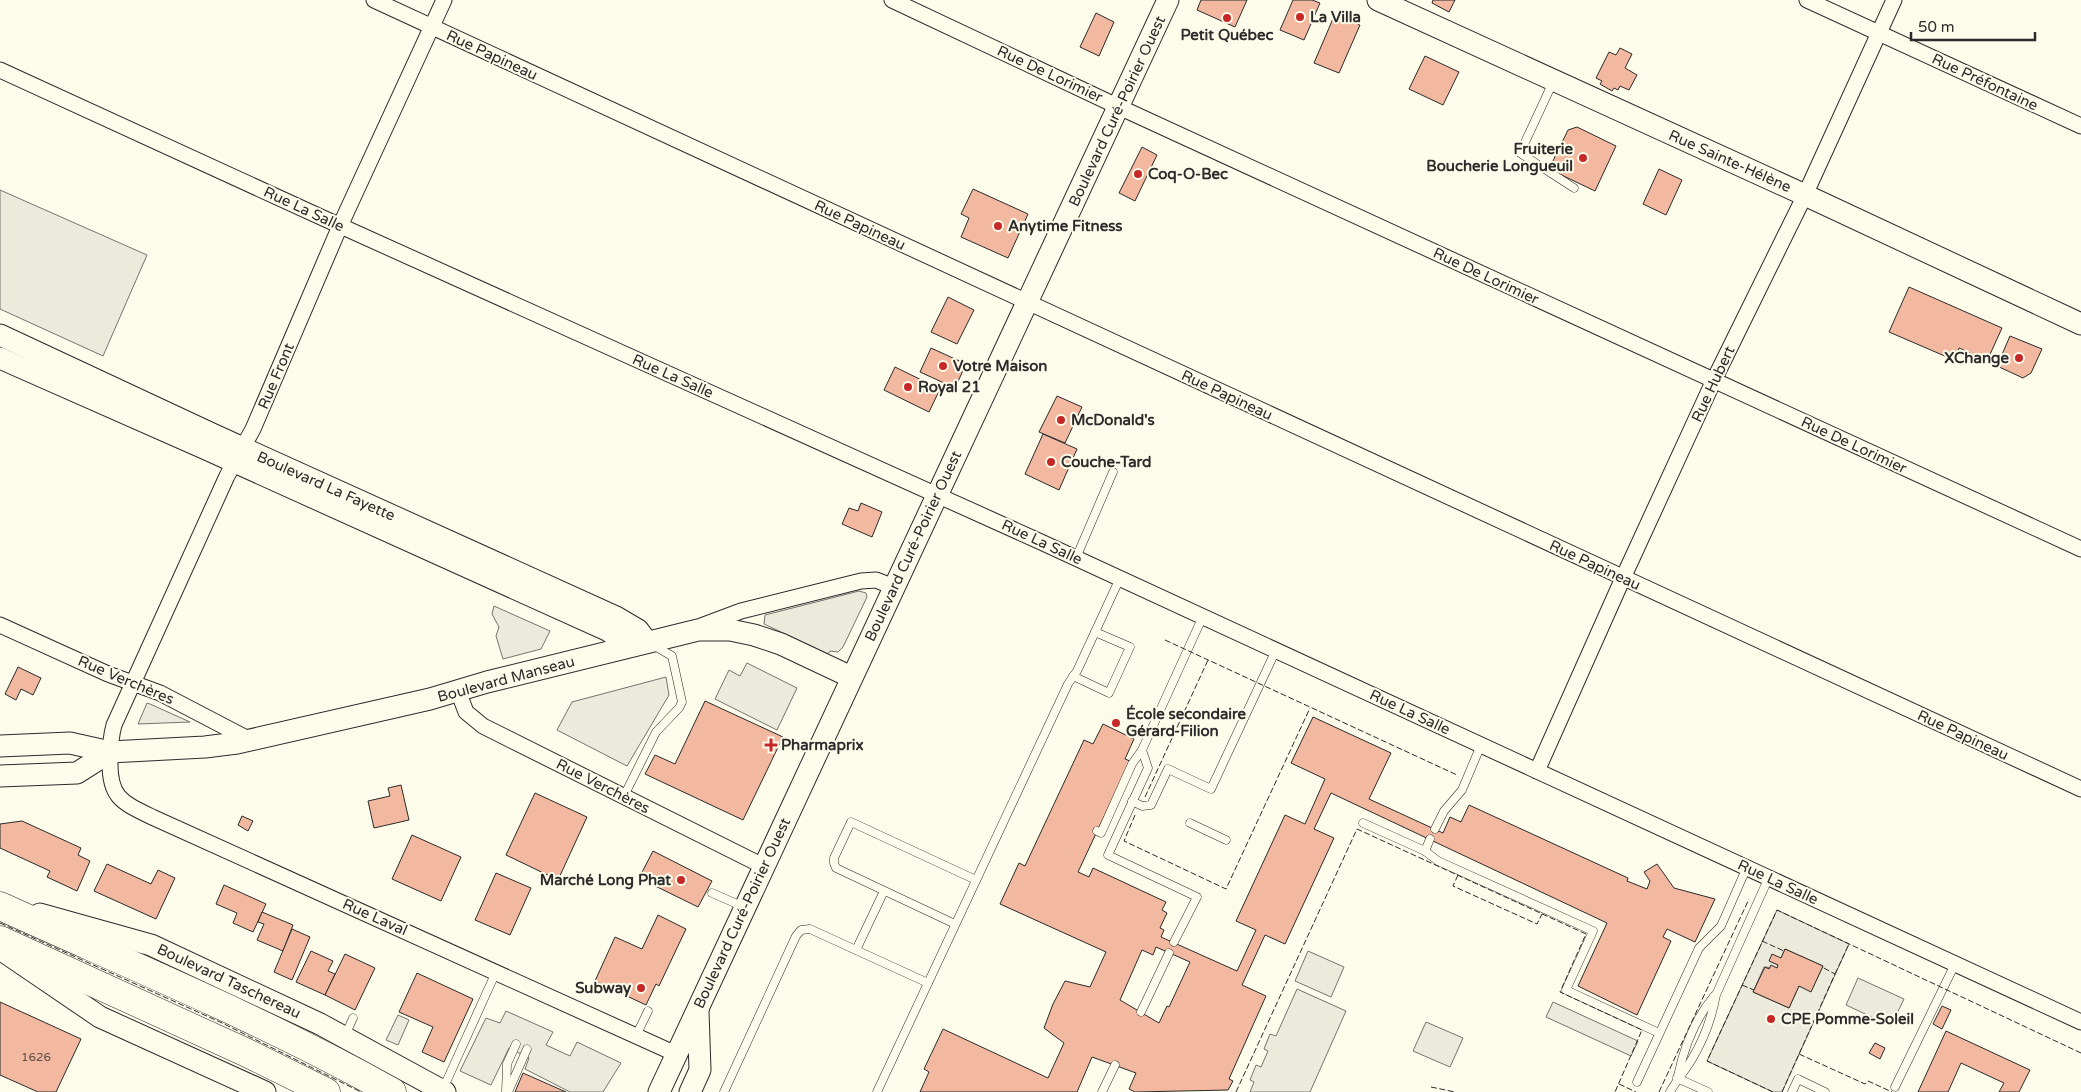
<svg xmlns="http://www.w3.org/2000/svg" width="2081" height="1092" viewBox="0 0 2081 1092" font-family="'Varela Round',sans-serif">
<rect width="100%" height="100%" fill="#fdfbea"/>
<g fill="#ecebdb" stroke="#74746e" fill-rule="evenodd">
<path d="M0,190L147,255L103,356L0,309Z"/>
<path d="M859,591L866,593L867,597L843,647L838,652L830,651L828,654L764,624L765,615Z"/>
<path d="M494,606L550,631L541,649L503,659L496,636L499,627L492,614Z"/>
<path d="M147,703L150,704L190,722L138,724Z"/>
<path d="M1777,910L1849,944L1782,1092H1773L1707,1061ZM1785,949L1823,966L1811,991L1799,986L1789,1008L1753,992L1764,967L1777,968L1778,965L1770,961L1781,958Z"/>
<path d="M1308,951L1344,967L1331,997L1295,981Z"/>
<path d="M1858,978L1904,999L1891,1026L1846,1005Z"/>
<path d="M1297,989L1346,1011L1310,1092H1250L1254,1082L1250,1080L1256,1065L1261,1067L1268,1051L1264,1049L1270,1034L1276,1036Z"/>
<path d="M1553,1002L1638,1041L1631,1056L1546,1017Z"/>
<path d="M1426,1022L1463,1038L1450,1067L1413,1051Z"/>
</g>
<g fill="#eceadb" stroke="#74746e">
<path d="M747,663L797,688L777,730L715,699L729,670L740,676Z"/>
<path d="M666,677L669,695L627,766L557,730L572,702Z"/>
<path d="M506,1011L553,1032L546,1045L570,1056L577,1042L621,1063L603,1092H570L525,1069L529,1058L509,1048L491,1085L460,1071L486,1018L500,1023Z"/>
<path d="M398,1015L409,1020L398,1045L386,1040Z"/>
</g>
<g fill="#f2b8a0" stroke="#2b2b2b" fill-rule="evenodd">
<path d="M1201,0H1247L1235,27L1197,10Z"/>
<path d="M1293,0H1312L1320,3L1304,40L1280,30Z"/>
<path d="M1433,0H1455L1449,12L1432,3Z"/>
<path d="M1096,13L1114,22L1099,56L1080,47Z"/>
<path d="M1335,14L1360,25L1339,73L1314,63Z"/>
<path d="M1620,48L1632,54L1625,68L1637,75L1629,90L1620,86L1618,90L1614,88L1612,91L1600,84L1602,81L1596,78L1609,52L1616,55Z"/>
<path d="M1425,56L1459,72L1443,105L1409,89Z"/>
<path d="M1577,127L1616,146L1595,191L1549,169L1568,130Z"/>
<path d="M1142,147L1157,155L1135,201L1119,193Z"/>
<path d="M1659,169L1682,180L1666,215L1643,204Z"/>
<path d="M973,189L1028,214L1008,258L961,237L969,218L961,214Z"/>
<path d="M1909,287L2002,328L1987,361L1959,348L1954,360L1889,332Z"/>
<path d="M948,297L974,310L957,344L931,332Z"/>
<path d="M2010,336L2042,349L2031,373L2023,378L1997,366Z"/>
<path d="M931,348L966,364L955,388L920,372Z"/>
<path d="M895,367L940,389L929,412L884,390Z"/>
<path d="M1057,396L1082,407L1065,443L1039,432Z"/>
<path d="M1043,434L1077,449L1059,490L1025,474Z"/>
<path d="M861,503L882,512L872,537L842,524L849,508L858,511Z"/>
<path d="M18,667L41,678L33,695L21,689L16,700L5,694Z"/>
<path d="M705,701L783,737L743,820L645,774L655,755L675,764Z"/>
<path d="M1313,717L1391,753L1369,799L1443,833L1450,817L1461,822L1469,805L1628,878L1627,881L1647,889L1650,881L1644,872L1657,864L1674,888L1715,899L1695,942L1667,929L1663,937L1671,941L1637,1015L1578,986L1607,923L1331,793L1314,829L1334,838L1285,944L1265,935L1242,985L1266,996L1229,1079L1233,1081L1228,1090L1135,1092L1129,1089L1136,1073L1092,1057L1077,1092H920L929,1072L924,1069L943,1029L1048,1078L1064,1043L1044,1028L1053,1004L1065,981L1090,987L1106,952L1000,904L1019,863L1025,866L1084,740L1093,744L1103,724L1134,739L1125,759L1130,761L1078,872L1089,877L1093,868L1166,902L1162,910L1167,913L1160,928L1164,930L1161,937L1237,971L1256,930L1236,921L1285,815L1305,824L1325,779L1291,763ZM1156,947L1190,962L1169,1007L1167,1006L1159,1023L1120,1000L1142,950L1153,955Z"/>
<path d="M401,785L409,820L374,828L368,801L390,796L388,788Z"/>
<path d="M535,793L587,817L558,880L506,855Z"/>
<path d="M242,816L253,821L248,831L238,825Z"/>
<path d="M22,821L81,848L78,855L90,861L77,891L47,877L50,871L0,848V824Z"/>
<path d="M412,835L461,857L441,901L392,879Z"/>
<path d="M653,851L712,881L698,907L639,878Z"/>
<path d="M107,864L151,884L158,870L175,878L156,919L94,891Z"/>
<path d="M496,873L531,888L510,935L475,920Z"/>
<path d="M224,885L266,904L253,932L233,923L237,913L216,904Z"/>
<path d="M262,912L293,925L283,951L257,940L264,924L258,922Z"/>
<path d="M658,915L686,929L659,986L656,984L646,1005L595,981L615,937L642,949Z"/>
<path d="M292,929L310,937L292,980L274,972Z"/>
<path d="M1785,949L1823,966L1811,992L1799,986L1789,1008L1753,992L1765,967L1769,969L1771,965L1777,968L1778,965L1769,961L1772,954L1781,958Z"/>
<path d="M311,951L333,961L328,971L335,974L325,995L296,982Z"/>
<path d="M345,954L375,968L355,1010L325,995Z"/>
<path d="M417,973L473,999L444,1062L422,1052L433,1027L399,1012Z"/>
<path d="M0,1002L81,1039L56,1092H38L0,1075Z"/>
<path d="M1942,1006L1951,1010L1942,1029L1933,1024Z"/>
<path d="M1946,1031L2030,1070L2019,1092H1999L2004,1083L1961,1063L1948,1092H1918Z"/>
<path d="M1875,1043L1885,1048L1880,1059L1869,1053Z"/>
<path d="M523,1073L566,1092H515Z"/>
</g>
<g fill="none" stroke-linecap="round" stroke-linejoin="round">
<g stroke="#2b2b2b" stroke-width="9">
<g id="lane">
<path d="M1553,82L1520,153L1574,188"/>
<path d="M1076,558L1113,472"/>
<path d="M1073,676L1109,693L1130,647L1095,632"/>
<path d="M624,796L656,732L679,708L682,702L672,656L653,645"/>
<path d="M1132,801L1142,806L1151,805L1168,769L1211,789L1276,650"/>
<path d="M1190,823L1226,840"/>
<path d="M1363,823L1425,851L1438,861L1593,931L1566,990L1659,1033"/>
<path d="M1435,829L1444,811L1462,790L1481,745"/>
<path d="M1097,831L1101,833L1132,764L1142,750"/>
<path d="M1425,851L1430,839"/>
<path d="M712,893L744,907"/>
<path d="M955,924L836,868L834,863V858L851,822L976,880"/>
<path d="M1174,942L1197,897L1108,855L1148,768L1142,750L1203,616"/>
<path d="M856,950L884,891"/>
<path d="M1141,1012L1169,953"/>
<path d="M345,1036L353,1018"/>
<path d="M636,1036L648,1011"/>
<path d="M1678,1076C1684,1047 1695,1019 1714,996"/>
<path d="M1677,1078L1708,1092"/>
<path d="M1637,1082L1699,948L1721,926L1747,867"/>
<path d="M1895,1087L1955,964"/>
<path d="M443,1089L496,972"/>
<path d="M506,1092L507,1064L516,1044"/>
<path d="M508,1092L527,1049"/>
<path d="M724,1092L796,936L801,930L810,929L928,983"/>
<path d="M877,1092L1068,684L1077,671L1120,578"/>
<path d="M1102,1092L1115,1065"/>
<path d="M1670,1092C1677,1079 1685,1071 1692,1059C1704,1039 1712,1017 1716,995L1769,877"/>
<path d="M1792,1092L1798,1079L1825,1092"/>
</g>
</g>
<g stroke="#2b2b2b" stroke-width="17">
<g id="street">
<path d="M374,0L2081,789"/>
<path d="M444,0L340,226L253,429L227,476L114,725C111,736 110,748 110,760C109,797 121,802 152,817L676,1054"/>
<path d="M892,0L1119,107L2081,549"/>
<path d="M1807,0L2081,126"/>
<path d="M0,70L323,218L1041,542L2081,1022"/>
<path d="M0,625L108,674L160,693L250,740"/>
<path d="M701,626L741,611L861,581L876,580L894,587"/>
<path d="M458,691L466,712L483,726L763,866"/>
<path d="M1537,771L1623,578L1714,380L1805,195L1894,0"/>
</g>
</g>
<g stroke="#2b2b2b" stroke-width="23">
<g id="secondary">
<path d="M1378,0L1805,195L2081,324"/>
<path d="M0,335L212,434L616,617L638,630L647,642"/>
<path d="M0,358L206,449L609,631L619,639L624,647"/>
<path d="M0,746L70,743L110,752L205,747L237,743L430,699L487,682L698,630H730L754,635L781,644L851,677"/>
<path d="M0,776L77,773L110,752"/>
<path d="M40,914L151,945L320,1024L445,1092"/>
<path d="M6,953L100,1017L265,1092"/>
<path d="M659,1092L1168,0"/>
<path d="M690,1092L700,1070L698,1011"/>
</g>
</g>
<g stroke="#2b2b2b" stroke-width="29">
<g id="highway">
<path d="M0,906C132,966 266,1021 392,1092"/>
<path d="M0,940L245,1052L326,1092"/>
</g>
</g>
<use href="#lane" stroke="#fdfbea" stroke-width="8"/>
<use href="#street" stroke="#fdfbea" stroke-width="15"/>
<use href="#secondary" stroke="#fdfbea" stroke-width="21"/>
<use href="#highway" stroke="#fdfbea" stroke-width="28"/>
<g stroke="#2b2b2b" stroke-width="1" stroke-dasharray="6 2.5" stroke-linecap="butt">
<path d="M1165,640L1457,775"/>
<path d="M1145,797L1208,660"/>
<path d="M1135,815L1124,841L1226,889L1310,708"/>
<path d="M1458,875L1453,886L1537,924L1542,914"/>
<path d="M0,923L220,1022L361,1092"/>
<path d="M1762,941L1784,951"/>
<path d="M1835,974L1849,944"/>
<path d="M1742,985L1754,990"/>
<path d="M1799,1054L1865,1084L1868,1081L1892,1092"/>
<path d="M1619,1084L1636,1092"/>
<path d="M1431,1087L1455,1092"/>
<path d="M1236,1092L1357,829L1586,934L1560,992L1642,1030L1615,1092"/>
<path d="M1659,1092L1749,899"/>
<path d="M1773,1092L1707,1061L1777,910L2081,1053"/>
<path d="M1782,1092L1835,974L1822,967"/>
</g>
</g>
<g fill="#c62828" stroke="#fdfbea" stroke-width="2">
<circle cx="1300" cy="17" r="5"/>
<circle cx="1227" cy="18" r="5"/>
<circle cx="1583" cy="158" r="5"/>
<circle cx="1138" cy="174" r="5"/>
<circle cx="998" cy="226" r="5"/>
<circle cx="2019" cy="358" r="5"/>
<circle cx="943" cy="366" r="5"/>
<circle cx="908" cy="387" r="5"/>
<circle cx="1061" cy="420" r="5"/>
<circle cx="1051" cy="462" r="5"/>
<circle cx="1116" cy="723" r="5"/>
<path d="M768.5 737.5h5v5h5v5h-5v5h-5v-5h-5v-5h5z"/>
<circle cx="681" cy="880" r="5"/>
<circle cx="641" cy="988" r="5"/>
<circle cx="1771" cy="1019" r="5"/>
</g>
<g text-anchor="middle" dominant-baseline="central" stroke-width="4" stroke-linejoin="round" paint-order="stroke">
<g font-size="12" fill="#5d4e48">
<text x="36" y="1057">1626</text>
</g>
<g font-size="15" font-weight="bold" fill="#2b2b2b" stroke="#fdfbea" text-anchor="start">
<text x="1310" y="17">La Villa</text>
<text x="1227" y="35" text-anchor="middle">Petit Québec</text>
<text x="1573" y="149" text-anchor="end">Fruiterie<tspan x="1573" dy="17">Boucherie Longueuil</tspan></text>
<text x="1148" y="174">Coq-O-Bec</text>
<text x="1008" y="226">Anytime Fitness</text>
<text x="2009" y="358" text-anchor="end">XChange</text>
<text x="953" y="366">Votre Maison</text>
<text x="918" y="387">Royal 21</text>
<text x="1071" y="420">McDonald's</text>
<text x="1061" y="462">Couche-Tard</text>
<text x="1126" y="714">École secondaire<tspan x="1126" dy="17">Gérard-Filion</tspan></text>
<text x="781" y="745">Pharmaprix</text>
<text x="671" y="880" text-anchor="end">Marché Long Phat</text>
<text x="631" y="988" text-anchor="end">Subway</text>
<text x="1781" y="1019">CPE Pomme-Soleil</text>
</g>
<g font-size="15" fill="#2b2b2b" stroke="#fdfbea">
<text transform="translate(492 55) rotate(25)">Rue Papineau</text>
<text transform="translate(1050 74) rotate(25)">Rue De Lorimier</text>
<text transform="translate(1985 82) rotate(25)">Rue Préfontaine</text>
<text transform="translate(1117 111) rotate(-65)">Boulevard Curé-Poirier Ouest</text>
<text transform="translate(1730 161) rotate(24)">Rue Sainte-Hélène</text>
<text transform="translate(304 209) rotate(25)">Rue La Salle</text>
<text transform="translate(860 225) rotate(25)">Rue Papineau</text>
<text transform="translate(1486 276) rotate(25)">Rue De Lorimier</text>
<text transform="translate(276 376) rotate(-67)">Rue Front</text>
<text transform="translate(673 376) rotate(24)">Rue La Salle</text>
<text transform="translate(1713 384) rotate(-65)">Rue Hubert</text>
<text transform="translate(1227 395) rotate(25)">Rue Papineau</text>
<text transform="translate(1854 445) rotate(25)">Rue De Lorimier</text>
<text transform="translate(326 486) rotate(24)">Boulevard La Fayette</text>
<text transform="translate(1042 542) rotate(25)">Rue La Salle</text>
<text transform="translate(913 546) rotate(-65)">Boulevard Curé-Poirier Ouest</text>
<text transform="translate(1595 565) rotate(25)">Rue Papineau</text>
<text transform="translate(506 679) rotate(-15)">Boulevard Manseau</text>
<text transform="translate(126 680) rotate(23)">Rue Verchères</text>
<text transform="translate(1410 712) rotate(25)">Rue La Salle</text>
<text transform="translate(1963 735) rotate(25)">Rue Papineau</text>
<text transform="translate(603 786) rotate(27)">Rue Verchères</text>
<text transform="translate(1778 882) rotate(25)">Rue La Salle</text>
<text transform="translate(742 913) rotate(-65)">Boulevard Curé-Poirier Ouest</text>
<text transform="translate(375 917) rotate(24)">Rue Laval</text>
<text transform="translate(229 981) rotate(25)">Boulevard Taschereau</text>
</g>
</g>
<path d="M1911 32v8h124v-8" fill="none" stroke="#2b2b2b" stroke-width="2.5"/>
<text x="1918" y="32" font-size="15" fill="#2b2b2b" stroke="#fdfbea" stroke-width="4" paint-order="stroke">50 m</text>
</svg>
